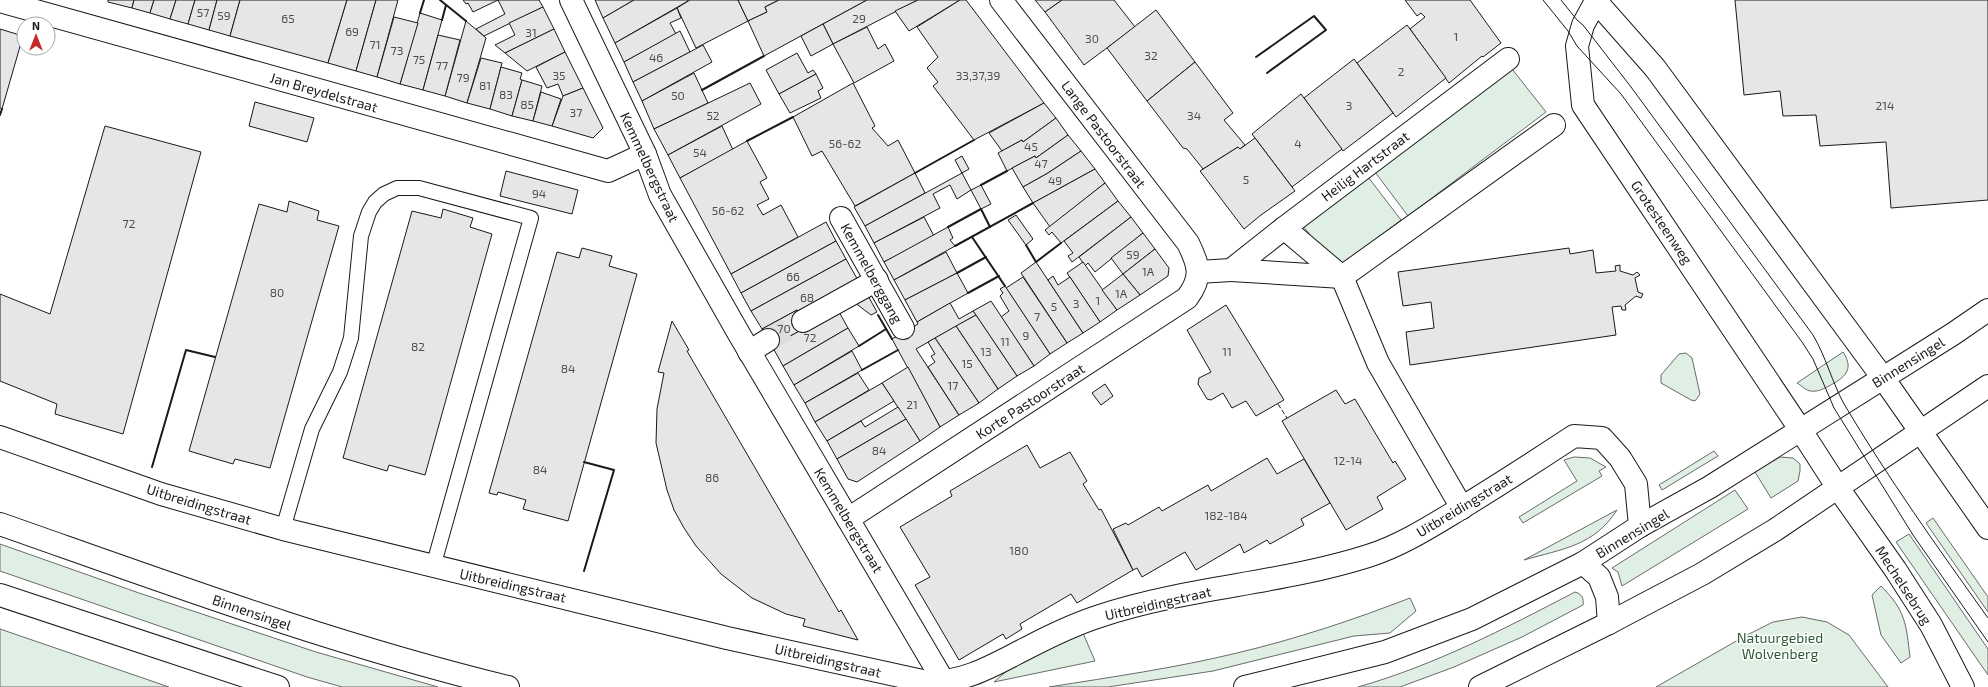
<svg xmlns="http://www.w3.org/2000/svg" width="1988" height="687" viewBox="0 0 1988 687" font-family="'Exo 2',sans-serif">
<rect width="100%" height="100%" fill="#fff"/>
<g fill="#e0efe3" stroke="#6a6a6a">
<path d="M1512,69L1546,112L1408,216L1375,172Z"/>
<path d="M1368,177L1401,220L1337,269L1303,226Z"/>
<path d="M1843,352C1855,370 1844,378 1829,386C1823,389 1818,392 1811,391C1806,391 1801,385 1797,383Z"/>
<path d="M1686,353L1692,358L1700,394L1695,401L1691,400L1661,383V375L1679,354Z"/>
<path d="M1714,451L1718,456L1662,490L1659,485Z"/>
<path d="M1574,457L1590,458L1606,467L1599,471L1602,476L1523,523L1519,517L1577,481L1564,460Z"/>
<path d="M1780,457L1793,458L1800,464V471L1798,481L1771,498L1755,472Z"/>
<path d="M1735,490L1748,509L1622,586L1618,572L1612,568Z"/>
<path d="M1617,510C1594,546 1562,549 1524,560Z"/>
<path d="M1933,518L1988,597V612L1926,523Z"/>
<path d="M1909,534L1988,649V675L1896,542Z"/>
<path d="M0,544L139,593L316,652L438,687H342L307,677L0,571Z"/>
<path d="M1881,586C1906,611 1906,624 1910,657L1901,663L1881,635L1872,595Z"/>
<path d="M1575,592C1582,594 1584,598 1583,605L1522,637L1454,667L1400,687H1358C1435,665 1504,629 1575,592Z"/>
<path d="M1410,598L1416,611L1390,633L1354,636L1213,671L1108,687H1049C1112,677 1175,668 1237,653C1296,639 1353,620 1410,598Z"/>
<path d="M1802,617L1827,622L1849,635L1888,687H1656L1745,636L1773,622Z"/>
<path d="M0,629L169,687H0Z"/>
<path d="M1083,633L1095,661L994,682L1010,668Z"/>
</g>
<g fill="#e6e6e6" stroke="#1a1a1a">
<path d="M108,0H134L132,8L108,2Z"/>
<path d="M134,0H154L150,13L132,8Z"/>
<path d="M154,0H176L170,19L150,13Z"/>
<path d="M176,0H195L188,24L170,19Z"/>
<path d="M195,0H217L209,30L188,24Z"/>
<path d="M217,0H240L230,36L209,30Z"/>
<path d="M240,0H347L328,63L230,36Z"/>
<path d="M347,0H376L356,71L328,63Z"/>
<path d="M376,0H398L377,77L356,71Z"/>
<path d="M463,0H498L473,12L468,3L466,4Z"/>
<path d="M498,0H539L543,7L484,36L476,29L505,14Z"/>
<path d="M595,0H634L603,18Z"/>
<path d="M634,0H688V1L615,43L603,18Z"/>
<path d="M690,0H738L748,21L696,48L677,8Z"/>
<path d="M738,0H779L765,7L767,12L748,21Z"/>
<path d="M779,0H867L764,56L748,21L767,12L765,7Z"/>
<path d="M867,0H918L833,44L823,24Z"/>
<path d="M918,0H960L909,31L895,11Z"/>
<path d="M960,0H966L1044,103L974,140L933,86L938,82L927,68L938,57L917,27Z"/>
<path d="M1035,0H1062L1045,12Z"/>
<path d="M1062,0H1114L1135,27L1084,65L1045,12Z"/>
<path d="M1405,0H1470L1501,43L1483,57L1482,56L1449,83L1410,29L1425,17L1421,13L1417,16Z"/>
<path d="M1735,0H1988V200L1891,208L1886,142L1820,146L1816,115L1783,116L1780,91L1744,95Z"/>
<path d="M543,7L554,29L505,53L495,45L515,35L509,23Z"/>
<path d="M677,8L681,18L670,23L676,34L624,62L615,43Z"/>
<path d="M1156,10L1195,62L1147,101L1107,48Z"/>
<path d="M420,13L442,20L423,90L400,84Z"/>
<path d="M394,17L418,23L400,84L377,77Z"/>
<path d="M466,21L486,38L467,103L445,96Z"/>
<path d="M823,24L833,44L811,56L801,36Z"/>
<path d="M1407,25L1446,78L1396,117L1357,63Z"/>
<path d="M867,27L878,49L885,44L894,61L854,83L833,44Z"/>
<path d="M0,29L23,36L2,109L0,108Z"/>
<path d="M554,29L565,52L527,71L505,53Z"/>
<path d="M680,31L690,52L633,82L624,62Z"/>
<path d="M438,35L460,40L445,96L423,90Z"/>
<path d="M703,45L712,62L642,101L633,82Z"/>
<path d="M565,52L583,88L563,96L558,84L547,88L536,67Z"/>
<path d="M797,53L808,73L813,70L816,74L779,94L766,70Z"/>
<path d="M481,58L502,63L490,109L467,103Z"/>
<path d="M1354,59L1393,113L1343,151L1304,98Z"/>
<path d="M1195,62L1233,113L1224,120L1245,145L1240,149L1238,147L1203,169L1187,149L1183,148L1147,101Z"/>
<path d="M501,67L522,73L520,79L522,80L512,116L490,109Z"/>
<path d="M694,73L708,103L654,129L642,101Z"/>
<path d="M816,74L823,88L818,91L821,98L790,113L779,94Z"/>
<path d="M522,80L542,86L533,121L512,116Z"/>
<path d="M750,83L761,104L668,155L654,129Z"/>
<path d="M853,83L875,126L872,128L888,146L898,140L915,173L855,206L822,151L812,156L793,117Z"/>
<path d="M583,88L603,128L593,138L552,126L563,96Z"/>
<path d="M541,92L561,99L552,126L533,121Z"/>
<path d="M1301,94L1342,149L1292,187L1252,134Z"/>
<path d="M255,102L314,118L307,142L249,126Z"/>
<path d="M1044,103L1056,118L1023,142L1022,140L1002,151L989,133Z"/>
<path d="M1056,118L1068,135L1036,158L1035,156L1007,171L998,153L1022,140L1023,142Z"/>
<path d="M105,126L201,152L123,434L55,414L57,404L0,381V294L50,314Z"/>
<path d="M722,126L733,150L680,178L668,155Z"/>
<path d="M1068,135L1081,151L1048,173L1023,187L1012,168L1035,156L1036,158Z"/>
<path d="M1255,138L1295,191L1261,215L1244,229L1200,171L1238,147L1240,149Z"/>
<path d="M747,141L767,178L760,182L769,199L757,205L763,215L781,205L798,237L731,274L680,178Z"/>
<path d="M1081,151L1095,169L1033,203L1023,187L1048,173Z"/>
<path d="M962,156L969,169L962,173L955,160Z"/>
<path d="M1095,169L1105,183L1050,227L1033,203Z"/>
<path d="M506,171L578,190L572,214L500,196Z"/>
<path d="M915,173L925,193L865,226L854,207Z"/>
<path d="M962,173L971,190L957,199L950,185L933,194L940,208L874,243L865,226Z"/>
<path d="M1105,183L1118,201L1061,243L1052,232L1049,235L1045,230Z"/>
<path d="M981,185L991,204L981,209L971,190Z"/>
<path d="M289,201L319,211L317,220L339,226L270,468L235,459L233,464L189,451L259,204L287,212Z"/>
<path d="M1118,201L1131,217L1072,262L1068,256L1073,253L1064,241Z"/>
<path d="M443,209L473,218L470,227L492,234L425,475L389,465L387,471L343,458L412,211L441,218Z"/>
<path d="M1016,215L1033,239L1026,245L1008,220Z"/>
<path d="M924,217L934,236L884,262L874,243Z"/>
<path d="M1131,217L1143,233L1095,272L1088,263L1085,266L1079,257Z"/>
<path d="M826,222L836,241L741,293L731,274Z"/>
<path d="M948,227L953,238L950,240L955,246L894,280L884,262Z"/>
<path d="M1143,233L1155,249L1123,274L1111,258Z"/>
<path d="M836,241L846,259L751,311L741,293Z"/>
<path d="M582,248L612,256L609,266L637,274L568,521L523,509L526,500L498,492L497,495L489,493L557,252L579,258Z"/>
<path d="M1569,248L1570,254L1593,250L1596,273L1616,271L1615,266L1620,265V271L1633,275L1637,272L1640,275L1635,278L1638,292L1643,294L1641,298L1636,296L1625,305L1626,310H1622L1621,306L1612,307L1616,335L1410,365L1406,332L1434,328L1431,302L1403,306L1398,272Z"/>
<path d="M1155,249L1169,268L1168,276L1140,295L1123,274Z"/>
<path d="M946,252L957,273L905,300L894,280Z"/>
<path d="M846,259L860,284L801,317L797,310L762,329L751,311Z"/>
<path d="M1036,262L1083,333L1067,343L1021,273Z"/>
<path d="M1083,262L1117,310L1100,322L1067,273Z"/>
<path d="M957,273L968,293L917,322L905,300Z"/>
<path d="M1123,274L1140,295L1117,310L1102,290Z"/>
<path d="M1053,276L1058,285L1070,277L1100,322L1083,333L1048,280Z"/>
<path d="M1023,277L1067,343L1050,354L1006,288Z"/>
<path d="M1005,286L1050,354L1034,366L1001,317L1009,311L1000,296L1003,293L1000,289Z"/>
<path d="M867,294L877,312L871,315L854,302Z"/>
<path d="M991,301L1034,366L1017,376L973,311Z"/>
<path d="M950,303L959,319L973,311L976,315L916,349L959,415L940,427L892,339L918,324L917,322Z"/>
<path d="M1226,305L1284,400L1256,416L1246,401L1232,408L1223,393L1211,400L1207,399L1198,384L1199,378L1211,372L1187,330Z"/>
<path d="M797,310L807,327L772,346L762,329Z"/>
<path d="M838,310L848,328L783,366L772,346Z"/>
<path d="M976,315L1017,376L998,389L956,326Z"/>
<path d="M672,321L689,350L687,351L839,612L841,610L858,640L803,626L805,619L786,614L752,598L721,574L696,546L684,528L674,510L667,490L656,443L657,409L664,373L658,372Z"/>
<path d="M956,326L998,389L979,403L935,338Z"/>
<path d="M848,328L859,346L794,385L783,366Z"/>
<path d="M935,338L979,403L959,415L928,367L935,362L931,356L935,354L928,342Z"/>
<path d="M852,351L862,370L805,403L794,385Z"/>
<path d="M908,367L940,427L920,441L882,383Z"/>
<path d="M858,373L869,390L815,422L805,403Z"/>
<path d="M882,383L894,401L827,441L815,422Z"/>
<path d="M1105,384L1113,396L1101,405L1092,393Z"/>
<path d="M1336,390L1345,404L1355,399L1393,463L1395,461L1406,479L1377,497L1383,509L1346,530L1282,421Z"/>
<path d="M898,407L906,419L837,459L827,441L861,421L865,427Z"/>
<path d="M906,419L920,441L857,482L848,479L837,459Z"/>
<path d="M1027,445L1040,468L1070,452L1087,481L1083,484L1099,510L1101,509L1133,570L1077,603L1071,594L1020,624L1022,629L1006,639L1003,634L959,660L915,585L930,577L900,527L952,496L950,491Z"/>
<path d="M1267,458L1277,474L1304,459L1330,503L1301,519L1304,525L1270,544L1267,540L1244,553L1240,544L1196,570L1185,552L1142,577L1137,568L1133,570L1113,529L1126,523L1128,525L1159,507L1162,511L1208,485L1211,491Z"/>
</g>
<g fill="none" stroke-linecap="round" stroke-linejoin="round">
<path stroke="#ddd" stroke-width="22" stroke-dasharray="22 11" stroke-linecap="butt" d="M768,340L803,321"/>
<g stroke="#1a1a1a" stroke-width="16">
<path id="lane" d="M283,529L312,429L340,372L351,338L361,236L369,212L375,202L384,194L397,188H419L531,218L433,567"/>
</g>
<g stroke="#1a1a1a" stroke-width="24">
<g id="street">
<path d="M571,0L645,154L660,195L739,334L944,682L950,687"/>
<path d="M0,1L608,171L645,154"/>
<path d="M841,218L903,328"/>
<path d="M1231,270L1342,277"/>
<path d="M1198,272L1231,270L1284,228"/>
<path d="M1342,277L1284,228L1508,59"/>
<path d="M803,321L877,280"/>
<path d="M749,352L768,340"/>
<path d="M0,437L161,494L283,529L727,638L927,682C966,683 995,664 1029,647C1052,635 1075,624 1100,616C1187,587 1280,584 1368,556C1400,546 1430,527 1458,510C1497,486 1536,461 1574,436L1602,438L1620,458L1636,484L1640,526"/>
<path d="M1462,508L1378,363L1342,277L1554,125"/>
<path d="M848,519L1187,298C1203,277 1199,265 1188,243L1001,0"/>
</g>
</g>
<g stroke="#1a1a1a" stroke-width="24">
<g id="secondary">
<path d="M1595,0L1655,68L1883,378"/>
<path d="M1596,1L1583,25L1577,46L1583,105L1800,429"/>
</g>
</g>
<g stroke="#1a1a1a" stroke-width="24">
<g id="primary">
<path d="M1883,378L1988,528"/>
<path d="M1800,429L1838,488L1895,569L1931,625L1963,687"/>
<path d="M0,524C168,583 335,645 508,687"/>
<path d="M1583,563L1599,577L1607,597L1609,623"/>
<path d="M0,595L278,687"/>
<path d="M1245,687L1385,652L1472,619L1583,563L1640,526L1710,487L1953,334L1988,310"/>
<path d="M1480,687L1609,623L1702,574L1775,530L1988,386"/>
</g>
</g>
<use href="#lane" stroke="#fff" stroke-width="14"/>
<use href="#street" stroke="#fff" stroke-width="22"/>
<use href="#secondary" stroke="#fff" stroke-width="22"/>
<use href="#primary" stroke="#fff" stroke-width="22"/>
<g stroke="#1a1a1a" stroke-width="1">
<path d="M1543,0L1568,31L1577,46L1621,94L1802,342L1813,359L1834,408L1913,535L1988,642"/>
<path d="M1561,0L1577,20L1583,25L1631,87L1813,335C1826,357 1832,382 1844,404C1888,478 1938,548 1988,618"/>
</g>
<path stroke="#1a1a1a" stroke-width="1" stroke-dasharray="5 2" stroke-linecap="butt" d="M1278,404L1287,418"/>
<g stroke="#1a1a1a" stroke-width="2">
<path d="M440,0L466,21"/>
<path d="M420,13L424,0"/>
<path d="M442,20L446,5"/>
<path d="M1256,57L1314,16L1326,30L1267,73"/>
<path d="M702,90L764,56"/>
<path d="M0,115L2,109"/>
<path d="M747,141L793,117"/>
<path d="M915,173L974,140"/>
<path d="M981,185L1007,171"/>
<path d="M948,227L981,209L990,227"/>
<path d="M972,237L1005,286"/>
<path d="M1026,245L1036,262L1061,243"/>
<path d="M955,246L1033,203"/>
<path d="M957,273L986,257"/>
<path d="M968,293L999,276"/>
<path d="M878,315L892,339"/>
<path d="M859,346L886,329"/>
<path d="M862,370L898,350"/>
<path d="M152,467L186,350L215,357"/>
<path d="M584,571L614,470L584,462"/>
</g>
</g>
<g text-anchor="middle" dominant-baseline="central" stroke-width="3" stroke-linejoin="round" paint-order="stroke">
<g font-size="12" fill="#4d4d4d">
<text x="203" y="12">57</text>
<text x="224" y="15">59</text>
<text x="288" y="18">65</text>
<text x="859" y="18">29</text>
<text x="352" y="31">69</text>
<text x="531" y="32">31</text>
<text x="1456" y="36">1</text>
<text x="1092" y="38">30</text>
<text x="375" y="44">71</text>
<text x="397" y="50">73</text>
<text x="1151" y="55">32</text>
<text x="656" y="57">46</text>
<text x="419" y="59">75</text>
<text x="442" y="65">77</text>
<text x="1401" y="71">2</text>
<text x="559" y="75">35</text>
<text x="978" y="75">33,37,39</text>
<text x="463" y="77">79</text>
<text x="485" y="85">81</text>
<text x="506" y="94">83</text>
<text x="678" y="95">50</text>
<text x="527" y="104">85</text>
<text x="1349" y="105">3</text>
<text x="1885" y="105">214</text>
<text x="576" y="112">37</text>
<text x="713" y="115">52</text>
<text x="1194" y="115">34</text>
<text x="845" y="143">56-62</text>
<text x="1298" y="143">4</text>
<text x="1031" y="146">45</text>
<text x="700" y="152">54</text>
<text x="1041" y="163">47</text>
<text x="1246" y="179">5</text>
<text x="1055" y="180">49</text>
<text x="539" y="193">94</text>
<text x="728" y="210">56-62</text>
<text x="129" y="223">72</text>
<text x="1133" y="254">59</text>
<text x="1148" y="271">1A</text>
<text x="793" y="276">66</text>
<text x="277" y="292">80</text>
<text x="1121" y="293">1A</text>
<text x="807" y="297">68</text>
<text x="1098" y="300">1</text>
<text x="1076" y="303">3</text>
<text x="1054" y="306">5</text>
<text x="1037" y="316">7</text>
<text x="784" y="328">70</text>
<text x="1026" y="335">9</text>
<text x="810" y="337">72</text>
<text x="1005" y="341">11</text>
<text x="418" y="346">82</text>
<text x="986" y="351">13</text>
<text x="1227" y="351">11</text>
<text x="967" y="363">15</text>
<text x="568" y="368">84</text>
<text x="953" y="385">17</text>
<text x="912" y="404">21</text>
<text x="879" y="450">84</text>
<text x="1348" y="460">12-14</text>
<text x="540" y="469">84</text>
<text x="712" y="477">86</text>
<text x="1226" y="515">182-184</text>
<text x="1019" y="550">180</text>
</g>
<g font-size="14" fill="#1a1a1a" stroke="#fff">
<text transform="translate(324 92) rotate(16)">Jan Breydelstraat</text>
<text transform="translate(1104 134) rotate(53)">Lange Pastoorstraat</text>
<text transform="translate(1365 166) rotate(-37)">Heilig Hartstraat</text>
<text transform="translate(650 167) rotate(65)">Kemmelbergstraat</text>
<text transform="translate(1662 222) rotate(56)">Grotesteenweg</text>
<text transform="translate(872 273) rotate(61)">Kemmelberggang</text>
<text transform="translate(1908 362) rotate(-32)">Binnensingel</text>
<text transform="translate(1030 401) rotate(-33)">Korte Pastoorstraat</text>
<text transform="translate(199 504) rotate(17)">Uitbreidingstraat</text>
<text transform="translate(1464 505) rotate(-31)">Uitbreidingstraat</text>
<text transform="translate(849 520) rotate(59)">Kemmelbergstraat</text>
<text transform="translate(1632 533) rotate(-31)">Binnensingel</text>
<text transform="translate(513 585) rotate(13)">Uitbreidingstraat</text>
<text transform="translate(1904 585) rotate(57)">Mechelsebrug</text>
<text transform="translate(1158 603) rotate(-13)">Uitbreidingstraat</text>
<text transform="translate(252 612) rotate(19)">Binnensingel</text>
<text transform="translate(828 660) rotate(13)">Uitbreidingstraat</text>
</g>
<g font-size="14" fill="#2b5a34" stroke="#fff">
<text x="1780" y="637">Natuurgebied<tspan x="1780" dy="16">Wolvenberg</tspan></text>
</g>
</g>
<g transform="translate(36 36)"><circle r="19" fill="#ffffff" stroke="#a3a3a3"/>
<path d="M0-3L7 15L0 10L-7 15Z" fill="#c62828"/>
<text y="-6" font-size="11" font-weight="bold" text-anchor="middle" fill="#1a1a1a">N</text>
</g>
</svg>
